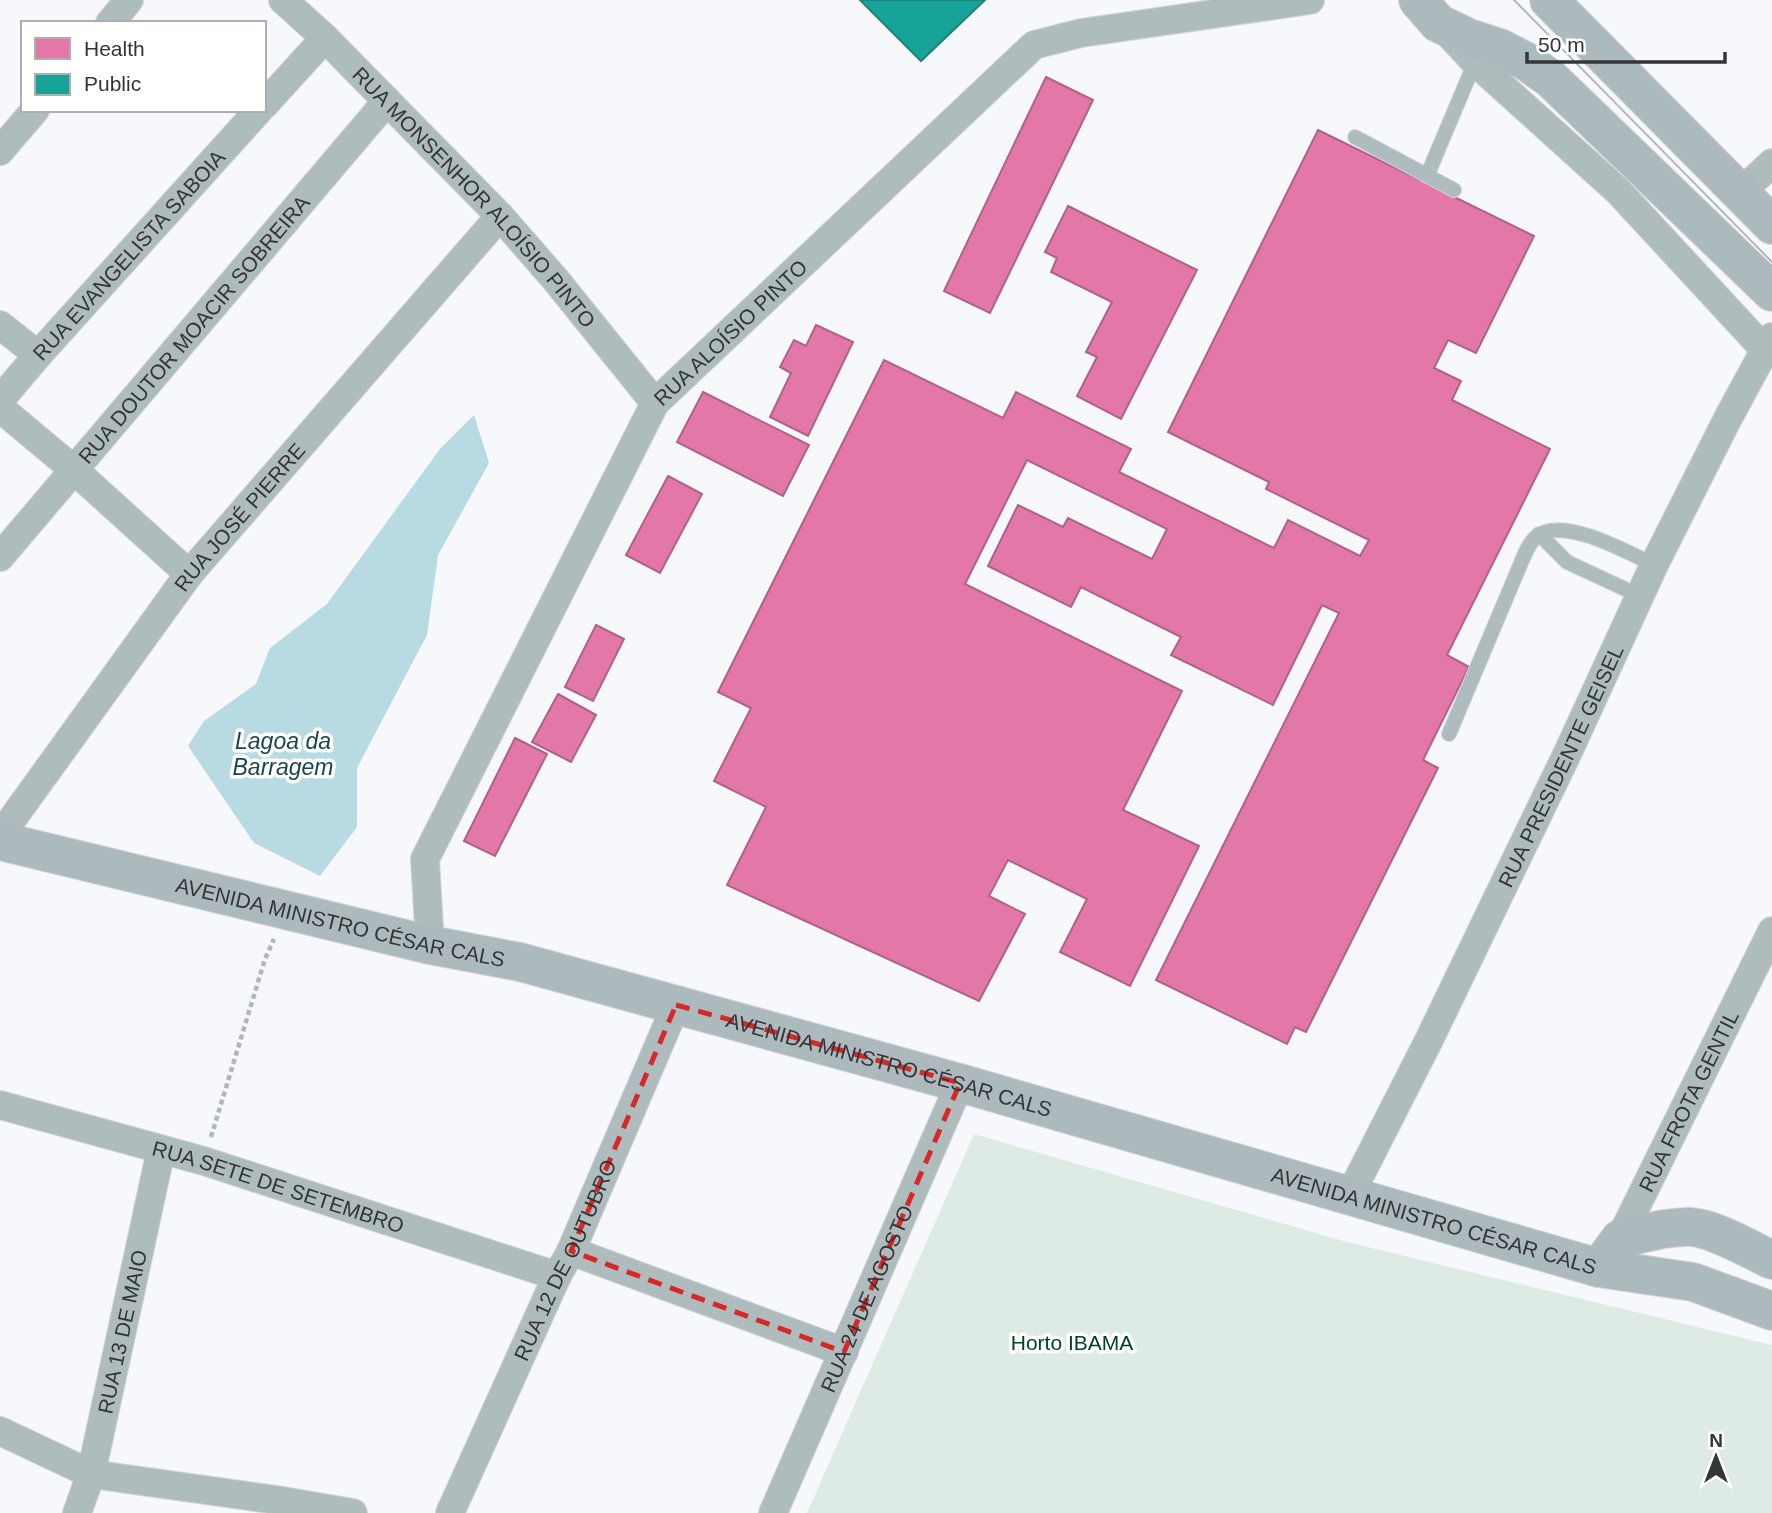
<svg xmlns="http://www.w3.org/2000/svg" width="1772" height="1513" viewBox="0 0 1772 1513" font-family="Arial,sans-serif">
<rect width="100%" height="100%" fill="#f6f8fc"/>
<path fill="#ddebe4" d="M974,1134L1347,1242L1772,1345V1513H807Z"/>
<path fill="#b8dae3" d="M474,415L489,463L438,555L427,635L357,768V827L320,876L254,843L188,746L204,721L256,684L270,648L327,604L440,449Z"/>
<g fill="#e377a8" stroke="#ae6386" stroke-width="2">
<path d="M1046,77L1093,100L990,313L944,291Z"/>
<path d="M1318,130L1534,236L1476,353L1448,340L1434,368L1461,381L1452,400L1550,449L1447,655L1469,667L1423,760L1438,768L1306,1032L1295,1027L1287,1044L1156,980L1339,613L1322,605L1273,705L1171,655L1181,637L1081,587L1071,607L988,566L1018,505L1063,527L1068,518L1152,559L1167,529L1027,460L965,584L1182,691L1123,810L1199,846L1130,986L1060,952L1087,899L1008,860L989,896L1025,914L979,1001L727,885L766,807L714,781L751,708L718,692L884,360L1003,418L1016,392L1131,449L1119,472L1274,548L1288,520L1360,556L1369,540L1266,489L1269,482L1168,432Z"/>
<path d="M1068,206L1197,270L1121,419L1077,396L1097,357L1086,352L1112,302L1051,272L1057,258L1045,252Z"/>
<path d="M816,325L853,342L808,436L770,417L791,373L780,367L794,340L806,346Z"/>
<path d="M703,392L809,445L783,496L677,442Z"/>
<path d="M668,476L702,494L660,573L626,555Z"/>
<path d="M596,625L624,639L593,701L565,687Z"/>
<path d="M558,694L596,715L571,762L532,742Z"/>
<path d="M515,738L547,754L495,856L464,841Z"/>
</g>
<path fill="#17a398" stroke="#20827b" stroke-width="2" d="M860,0H985L921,61Z"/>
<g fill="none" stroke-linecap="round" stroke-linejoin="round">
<g stroke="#d4d5d8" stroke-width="16">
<g id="service">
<path d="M1355,137L1454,190"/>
<path d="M1427,176L1475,62"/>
<path d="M1539,534L1567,562L1640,596"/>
<path d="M1449,734L1518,570C1523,559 1527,545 1536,537C1562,515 1629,553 1654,565"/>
</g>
</g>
<g stroke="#d4d5d8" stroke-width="30">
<g id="minor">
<path id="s1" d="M283,0L325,38L500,216L555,279L655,403"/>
<path d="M110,23L129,0"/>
<path d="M1447,32L1475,62L1618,191L1765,350"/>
<path d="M264,105L325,38"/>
<path d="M0,151L35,110"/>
<path d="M1741,192L1772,163"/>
<path d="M0,325L38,355"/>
<path id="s2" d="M0,400L38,355L259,110"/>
<path d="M0,408L73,469L189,574"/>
<path id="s3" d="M0,557L387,101"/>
<path id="s4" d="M0,836L189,574L500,216"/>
<path id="s5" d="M430,945L425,859L655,403L1034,45L1081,33L1310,0"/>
<path id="s6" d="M0,1105L204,1161L557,1276"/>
<path id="s7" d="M1350,1195L1429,1040L1569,750L1654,565L1727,420L1772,337"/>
<path id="s8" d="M1620,1239L1772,931"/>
<path d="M571,1251L844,1352"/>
<path d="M0,1431L91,1474L277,1500L353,1513"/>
<path id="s9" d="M77,1513L91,1474L161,1150"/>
<path id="s10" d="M450,1513L557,1276L571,1251L676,1005"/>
<path id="s11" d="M773,1513L960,1083"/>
</g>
</g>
<g stroke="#d4d5d8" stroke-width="40">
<g id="secondary">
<path d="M1418,0L1438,23L1469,38L1500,48L1527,62L1551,79L1772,292"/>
<path d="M1549,0L1772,225"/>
<path id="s12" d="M0,841L430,945L520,962L960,1083L1599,1268L1693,1282L1772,1311"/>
<path d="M1599,1268L1620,1239C1643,1234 1667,1226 1691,1227C1713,1228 1751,1250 1772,1260"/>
</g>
</g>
<path stroke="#afb7bb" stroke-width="4.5" stroke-dasharray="5 3.5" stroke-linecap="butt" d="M211,1137L265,959L274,939"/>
<use href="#service" stroke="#afbcbe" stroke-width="14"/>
<use href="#minor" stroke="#afbcbe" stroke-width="28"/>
<use href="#secondary" stroke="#acbabd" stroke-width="38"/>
<path stroke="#b2b9bc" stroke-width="2" d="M1514,0L1772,262"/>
</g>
<path fill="none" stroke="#d62828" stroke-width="5" stroke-dasharray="14 9" stroke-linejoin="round" d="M676,1005L960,1083L844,1352L571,1251Z"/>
<g text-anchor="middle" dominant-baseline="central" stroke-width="7" stroke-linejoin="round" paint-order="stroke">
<g font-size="21" fill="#343538" stroke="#fff">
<text stroke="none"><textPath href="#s1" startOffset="275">RUA MONSENHOR ALOÍSIO PINTO</textPath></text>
<text stroke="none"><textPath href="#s2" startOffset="194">RUA EVANGELISTA SABOIA</textPath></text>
<text stroke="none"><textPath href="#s3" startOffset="299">RUA DOUTOR MOACIR SOBREIRA</textPath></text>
<text stroke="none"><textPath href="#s5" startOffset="700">RUA ALOÍSIO PINTO</textPath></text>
<text stroke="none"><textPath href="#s4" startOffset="399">RUA JOSÉ PIERRE</textPath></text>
<text stroke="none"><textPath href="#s7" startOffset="478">RUA PRESIDENTE GEISEL</textPath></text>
<text stroke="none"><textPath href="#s12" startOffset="350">AVENIDA MINISTRO CÉSAR CALS</textPath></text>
<text stroke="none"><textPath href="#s12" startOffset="917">AVENIDA MINISTRO CÉSAR CALS</textPath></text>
<text stroke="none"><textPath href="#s8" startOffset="154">RUA FROTA GENTIL</textPath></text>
<text stroke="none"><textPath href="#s6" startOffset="290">RUA SETE DE SETEMBRO</textPath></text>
<text stroke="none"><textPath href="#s12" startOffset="1484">AVENIDA MINISTRO CÉSAR CALS</textPath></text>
<text stroke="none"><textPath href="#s10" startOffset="278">RUA 12 DE OUTUBRO</textPath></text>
<text stroke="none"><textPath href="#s11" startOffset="234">RUA 24 DE AGOSTO</textPath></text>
<text stroke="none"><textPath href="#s9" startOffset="187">RUA 13 DE MAIO</textPath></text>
</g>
<g font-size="21" fill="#004224" stroke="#fff">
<text x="1072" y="1342">Horto IBAMA</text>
</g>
<g font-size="23" font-style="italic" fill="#1a454e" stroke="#fff">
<text x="283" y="741">Lagoa da<tspan x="283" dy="26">Barragem</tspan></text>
</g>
</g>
<rect x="21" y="21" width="245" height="91" fill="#ffffff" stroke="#aeaeaf" stroke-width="2"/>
<rect x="35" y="38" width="35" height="21" fill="#e377a8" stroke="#aeaeaf" stroke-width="2"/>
<text x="84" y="56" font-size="21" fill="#343538">Health</text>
<rect x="35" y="74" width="35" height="21" fill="#17a398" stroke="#aeaeaf" stroke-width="2"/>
<text x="84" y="91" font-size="21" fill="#343538">Public</text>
<g transform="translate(1716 1457)" stroke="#ffffff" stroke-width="5" paint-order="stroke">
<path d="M0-5L12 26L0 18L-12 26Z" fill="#343538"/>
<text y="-10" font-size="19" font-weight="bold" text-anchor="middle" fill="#343538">N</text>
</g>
<path d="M1527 52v10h198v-10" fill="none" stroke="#343538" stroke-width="3.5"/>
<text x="1538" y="52" font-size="21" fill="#343538" stroke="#ffffff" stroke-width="5" paint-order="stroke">50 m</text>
</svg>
